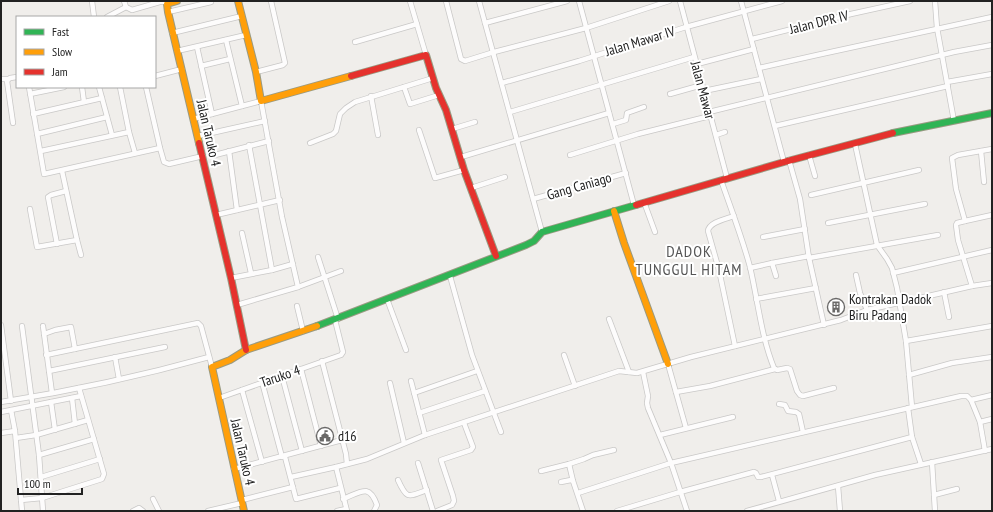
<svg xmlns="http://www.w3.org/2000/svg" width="993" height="512" viewBox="0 0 993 512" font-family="'PT Sans Narrow',sans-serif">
<rect width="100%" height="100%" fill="#f0eeeb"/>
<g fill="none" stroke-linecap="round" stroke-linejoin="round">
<g stroke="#c9c8c7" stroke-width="6">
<g id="street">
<path d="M92,1L94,17"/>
<path d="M124,1L126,7L132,10L163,1L167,4"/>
<path d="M410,1L426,55"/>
<path d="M446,1L461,59L465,61L494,52L586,28L669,1"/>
<path d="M479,1L542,232"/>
<path d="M579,1L634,205"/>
<path d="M680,1L727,178"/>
<path d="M741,1L784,162"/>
<path d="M935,1L937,28L954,121"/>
<path d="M168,12L211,2"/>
<path d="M107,17L126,7"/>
<path d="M485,23L567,1"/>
<path d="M172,33L242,16"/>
<path d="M752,39L851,14L910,1"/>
<path d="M355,42L417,24"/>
<path d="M197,47L212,114"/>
<path d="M177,51L246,35"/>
<path d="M697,64L754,49"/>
<path d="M201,66L230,59"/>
<path d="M759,68L817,55L992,17"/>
<path d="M256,72L283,65L285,63L271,1"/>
<path d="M155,76L182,69"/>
<path d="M1,79H8"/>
<path d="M947,82L992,74"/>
<path d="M502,83L579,61L686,27L782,1"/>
<path d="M29,87L44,174L160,148"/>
<path d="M82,87L84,102"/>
<path d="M99,87L112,135"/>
<path d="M120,87L129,132"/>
<path d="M146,87L160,148L164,162L169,164L203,156"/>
<path d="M404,87L410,104L439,95"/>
<path d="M704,91L761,79"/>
<path d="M30,94L64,87"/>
<path d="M670,94L702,85"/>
<path d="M371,96L378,135"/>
<path d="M510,112L694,57"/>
<path d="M709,112L954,52L992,45"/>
<path d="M33,114L102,98"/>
<path d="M193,119L242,106L226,40"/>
<path d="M13,123L7,81L10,78L17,77"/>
<path d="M613,124L626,120L627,113L644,107"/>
<path d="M775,126L948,86"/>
<path d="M452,129L475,122"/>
<path d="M419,130L435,178L464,170"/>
<path d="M37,134L107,117"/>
<path d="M716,135L725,132"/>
<path d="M198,136L265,121"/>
<path d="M310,143L333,134L336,131L340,114L346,108L355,102L433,78"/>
<path d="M855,144L877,245L887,259L892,268L897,288L906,341L912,407"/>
<path d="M249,145L272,270"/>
<path d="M41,151L129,132L135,153"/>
<path d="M229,151L237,210"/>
<path d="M981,151L984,182"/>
<path d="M215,155L269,141"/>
<path d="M570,155L638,134L710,116"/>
<path d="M809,155L815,176"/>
<path d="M461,157L609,113"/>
<path d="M789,160L800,199L809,258L824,325"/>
<path d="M721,180C731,209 742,237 750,267C758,301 761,336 774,368L777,370L787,368L790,369L797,391L800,395L803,396L834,388"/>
<path d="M471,188L505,177"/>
<path d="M811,195L919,170"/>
<path d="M533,199L626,173"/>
<path d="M644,202L655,232"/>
<path d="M30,209L37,247L77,240L62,171"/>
<path d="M216,215L280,200"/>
<path d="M734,216C726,219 709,222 708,231L719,270L735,346"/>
<path d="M965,221L992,215"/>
<path d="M828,223L925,204"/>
<path d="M242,233L251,273"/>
<path d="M763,237L805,229"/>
<path d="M77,240L81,255"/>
<path d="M57,244L48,197L51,195L66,191"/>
<path d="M318,257L338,319"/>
<path d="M809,258L938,235"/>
<path d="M772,263L776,276"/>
<path d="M750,268L772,263L809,256"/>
<path d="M893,273L992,250"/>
<path d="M856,275L860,293L867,310"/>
<path d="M450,276L472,355L501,432"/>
<path d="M231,278L272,270L293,264"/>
<path d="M972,286L958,240L956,225L957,223L965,221L956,189L952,158L958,155L992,149"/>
<path d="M298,287L341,271"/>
<path d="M944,292L949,317"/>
<path d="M387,299L406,350"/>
<path d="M756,299L816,288"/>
<path d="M237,305L298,287L282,217L261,101L242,106"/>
<path d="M297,306L303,331"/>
<path d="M609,319L629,372"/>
<path d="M1,325L11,401"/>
<path d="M22,326L39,455L43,511"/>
<path d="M43,326L52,393"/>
<path d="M44,334L55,330L71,327L75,349"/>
<path d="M906,341L992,326"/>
<path d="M46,355L198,323L201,326L212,367"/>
<path d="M564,355L575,386"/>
<path d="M115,357L119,379"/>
<path d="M322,361L346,454L347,464"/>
<path d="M668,364L686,428"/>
<path d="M301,369L321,446"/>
<path d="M49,371L165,347"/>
<path d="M643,372L648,396L647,403L648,408L671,463L687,511"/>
<path d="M909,375L952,363L992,357"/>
<path d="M282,376L302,451"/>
<path d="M411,381L425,435"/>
<path d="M262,382L282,457"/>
<path d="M390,383L404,443"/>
<path d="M242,390L262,462"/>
<path d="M676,392L710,386L775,369"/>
<path d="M414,393L477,371"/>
<path d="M72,398L75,424"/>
<path d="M219,398L341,355L343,352L335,320"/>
<path d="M971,400L992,395"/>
<path d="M1,402C71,391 141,376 209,357"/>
<path d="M51,402L55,430"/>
<path d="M779,404L785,405L788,411L796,412L799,414L803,432"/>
<path d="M908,408L912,437L921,464"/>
<path d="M11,410L15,431"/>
<path d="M1,412L81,396"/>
<path d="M419,413L485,391"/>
<path d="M980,422L992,419"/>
<path d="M1,433L15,431L22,511"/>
<path d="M660,435L733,417"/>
<path d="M16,438L36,435L88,420"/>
<path d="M39,455L94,439"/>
<path d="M285,457L296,499L340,488"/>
<path d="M932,462L935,511"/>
<path d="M418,463L433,511"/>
<path d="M569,464L573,481"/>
<path d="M234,469L342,440"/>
<path d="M541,471L569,464L584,459L593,455L614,450"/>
<path d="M772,475L779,501"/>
<path d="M41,477L100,459"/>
<path d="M291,477L336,467"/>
<path d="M398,480C407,500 408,497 427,490"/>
<path d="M561,482L571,480L573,481L583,511"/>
<path d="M838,486L840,511"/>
<path d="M578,493L671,463L961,396H967L971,400L980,422L985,451"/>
<path d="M934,495L957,489"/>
<path d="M153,499L159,511"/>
<path d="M343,499C361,492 369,483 377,505L374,511"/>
<path d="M21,500L42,498L102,479L104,474L79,388"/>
<path d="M242,500L293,487"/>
<path d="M133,511L139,508L143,511"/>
<path d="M208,511L242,503"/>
<path d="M337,511L346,509"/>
<path d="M347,511L336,467L367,459L425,435L619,371L637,373L691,357L841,320L867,310L885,306L972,286L992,283"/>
<path d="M437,511L452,505L454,501L453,496L441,460L471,450L473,447L464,423"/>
<path d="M617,511L680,492L754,472L756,473L758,477H761L912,437"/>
<path d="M747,511L875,475L992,449"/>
</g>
</g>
<g stroke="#999a82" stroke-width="8">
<g id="fast">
<path d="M893,133L992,113"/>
<path d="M317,326L526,245L534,241L542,232L636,205"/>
</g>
</g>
<g stroke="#999a82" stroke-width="8">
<g id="slow">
<path d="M177,1L167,4L168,12L199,143"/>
<path d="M238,1L256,72L261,101L351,76"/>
<path d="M614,211L624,243L668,364"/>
<path d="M244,511L212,367L230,360L246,350L317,326"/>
</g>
</g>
<g stroke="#999a82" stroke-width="8">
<g id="jam">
<path d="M351,76L426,55L436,88L446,110L464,170L496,256"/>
<path d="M199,143L231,278L246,350"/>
<path d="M636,205L784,162L893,133"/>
</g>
</g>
<use href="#street" stroke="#fdfcfc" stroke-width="4.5"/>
<use href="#fast" stroke="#30b455" stroke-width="6"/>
<use href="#slow" stroke="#ff9f0a" stroke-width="6"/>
<use href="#jam" stroke="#e5322d" stroke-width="6"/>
</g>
<defs>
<g id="building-ring" transform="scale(0.9)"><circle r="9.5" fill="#fff" stroke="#6a6968" stroke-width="1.5"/><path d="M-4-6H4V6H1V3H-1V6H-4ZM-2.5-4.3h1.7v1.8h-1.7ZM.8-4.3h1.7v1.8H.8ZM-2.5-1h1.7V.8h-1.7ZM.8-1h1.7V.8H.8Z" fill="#6a6968"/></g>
<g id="civic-ring" transform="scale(0.9)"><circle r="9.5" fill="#fff" stroke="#6a6968" stroke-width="1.5"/><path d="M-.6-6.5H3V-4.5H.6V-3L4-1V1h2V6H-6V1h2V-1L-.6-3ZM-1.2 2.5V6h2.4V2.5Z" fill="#6a6968"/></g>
</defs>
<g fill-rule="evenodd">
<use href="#building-ring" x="836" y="307"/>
<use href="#civic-ring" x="325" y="436"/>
</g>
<g text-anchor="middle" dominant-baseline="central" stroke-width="4" stroke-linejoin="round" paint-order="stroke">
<g font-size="14" fill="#222" stroke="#fff">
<text transform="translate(819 22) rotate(-14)">Jalan DPR IV</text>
<text transform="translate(640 41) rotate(-17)">Jalan Mawar IV</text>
<text transform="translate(703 90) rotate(75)">Jalan Mawar</text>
<text transform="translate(209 133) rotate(77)">Jalan Taruko 4</text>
<text transform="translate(579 186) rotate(-16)">Gang Caniago</text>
<text transform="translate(280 376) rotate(-19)">Taruko 4</text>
<text transform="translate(243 452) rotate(77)">Jalan Taruko 4</text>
</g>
<g font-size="14" fill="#222" stroke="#fff" text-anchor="start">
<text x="849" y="299">Kontrakan Dadok<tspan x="849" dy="16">Biru Padang</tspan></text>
<text x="338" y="436">d16</text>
</g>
<g font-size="16" letter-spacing="1" fill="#555" stroke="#fff">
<text x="689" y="251">DADOK<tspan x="689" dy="18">TUNGGUL HITAM</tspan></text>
</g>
</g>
<rect width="993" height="512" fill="none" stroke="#222222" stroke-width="4"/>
<rect x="16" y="16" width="140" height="72" fill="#ffffff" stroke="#a7a7a7"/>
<rect x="24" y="29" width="20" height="6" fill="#30b455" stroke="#a7a7a7"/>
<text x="52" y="36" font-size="12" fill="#222222">Fast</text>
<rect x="24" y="49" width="20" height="6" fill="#ff9f0a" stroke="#a7a7a7"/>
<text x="52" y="56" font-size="12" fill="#222222">Slow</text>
<rect x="24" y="69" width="20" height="6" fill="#e5322d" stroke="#a7a7a7"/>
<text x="52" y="76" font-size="12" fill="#222222">Jam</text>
<path d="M18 488v6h64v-6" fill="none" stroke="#222222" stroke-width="2"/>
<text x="24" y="488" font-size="12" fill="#222222" stroke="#ffffff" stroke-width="3" paint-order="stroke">100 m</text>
</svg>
